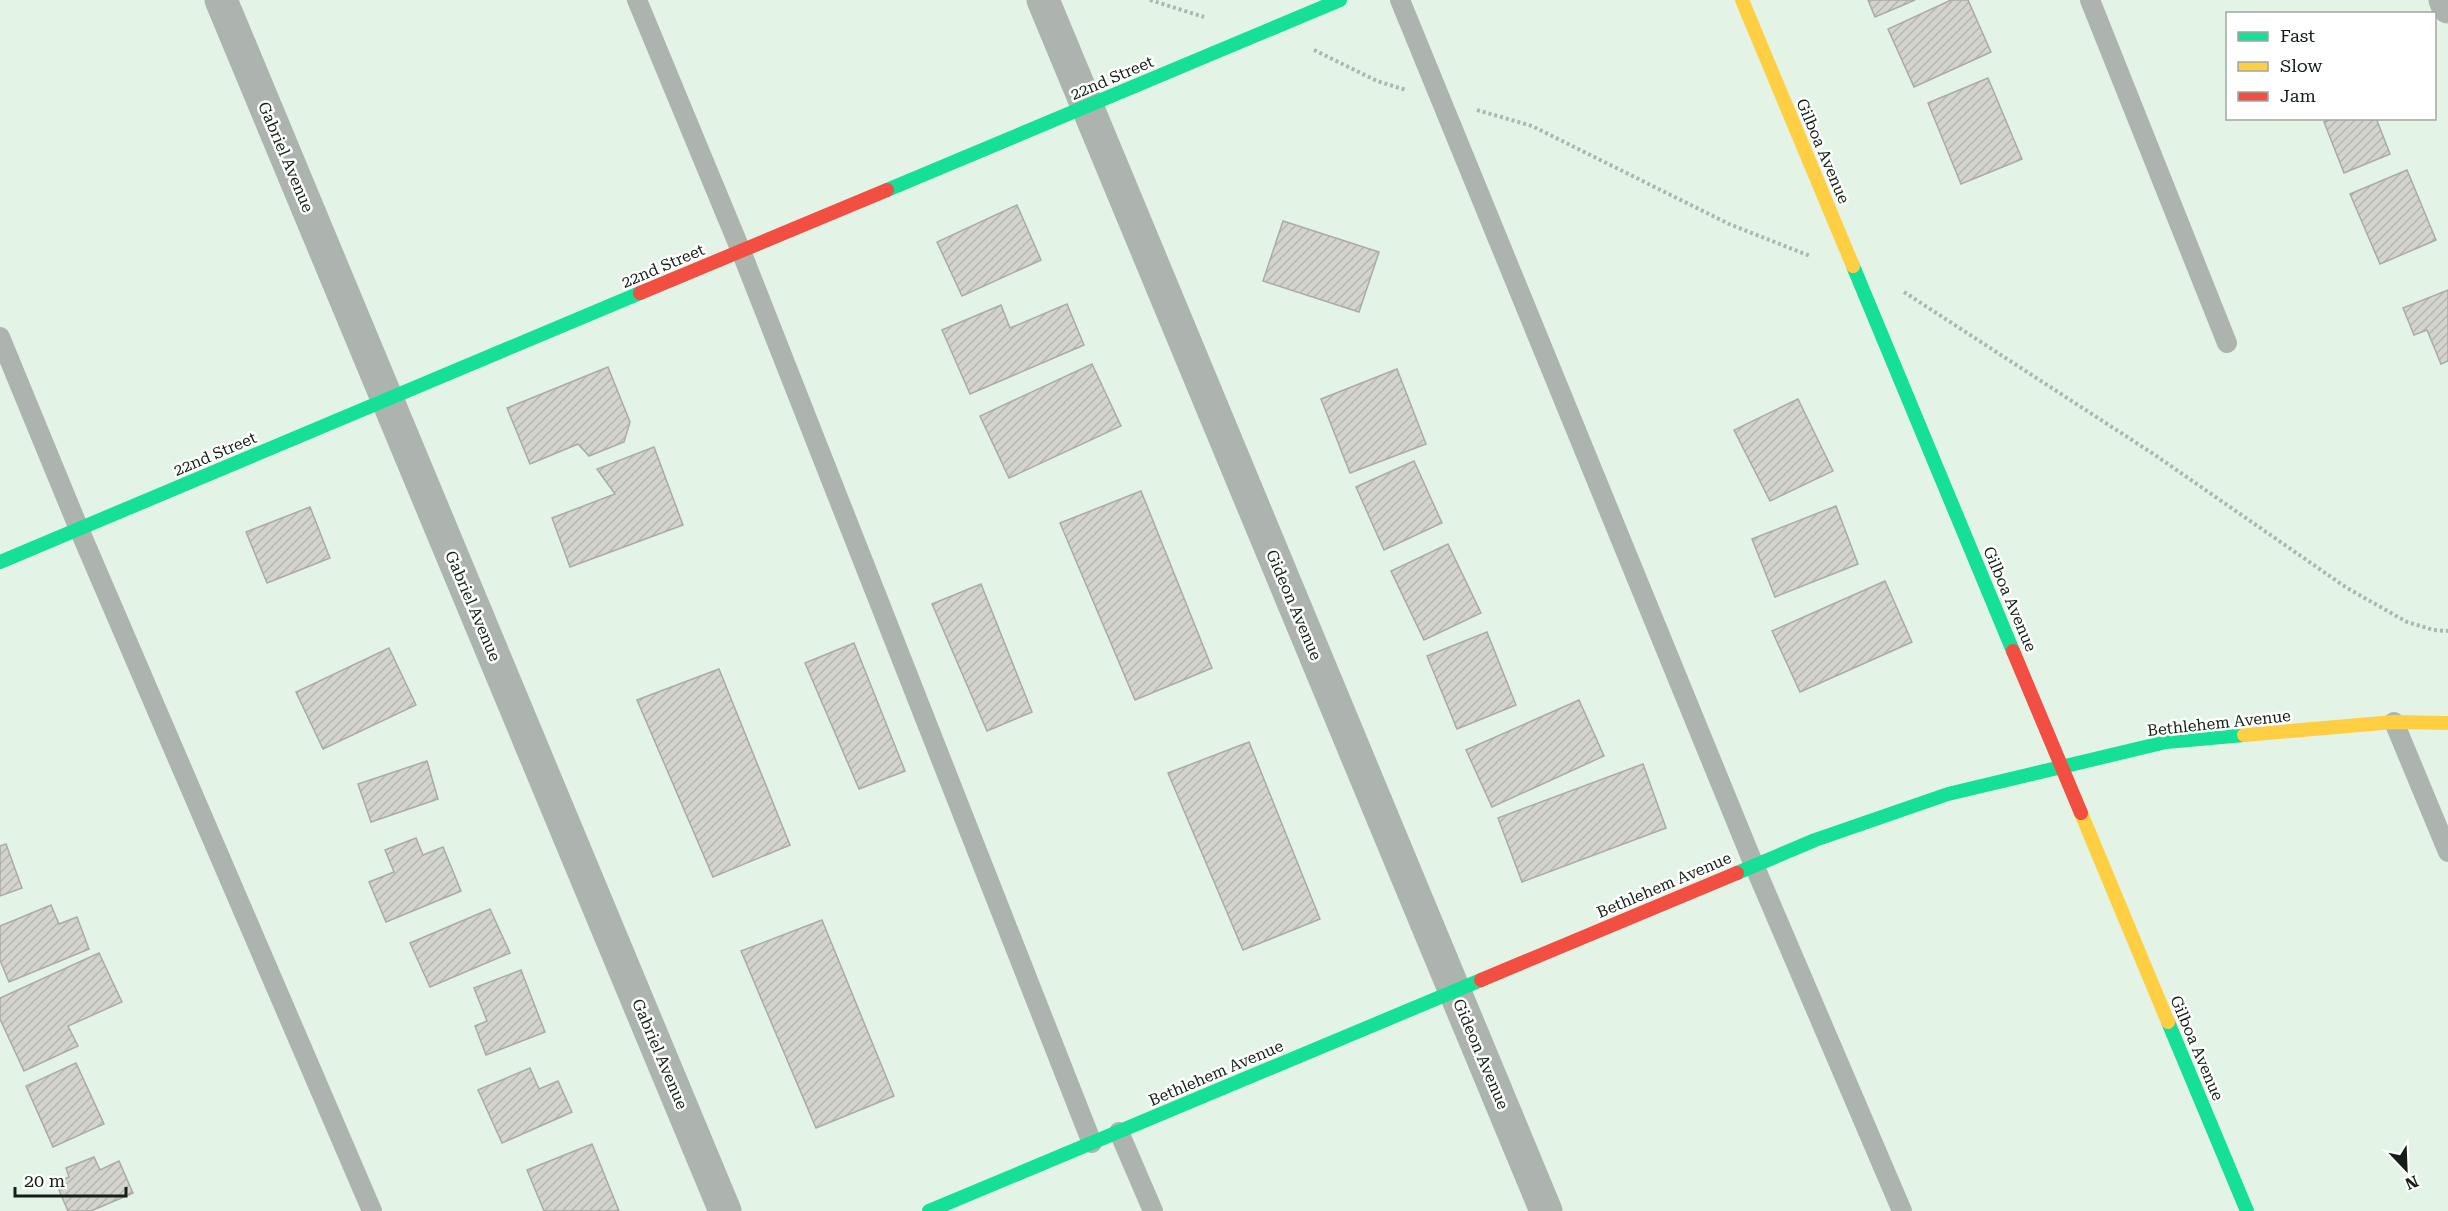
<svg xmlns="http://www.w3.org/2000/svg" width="2448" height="1211" viewBox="0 0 2448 1211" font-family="'Roboto Serif',serif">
<defs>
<pattern id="building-hatch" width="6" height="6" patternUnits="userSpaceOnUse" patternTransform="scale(1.5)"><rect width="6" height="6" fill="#d4d4ce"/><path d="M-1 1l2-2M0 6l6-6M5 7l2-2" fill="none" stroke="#b5b6b0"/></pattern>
</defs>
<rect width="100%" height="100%" fill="#e3f4e6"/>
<g fill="url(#building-hatch)" stroke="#aaaba6" stroke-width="1.5">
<path d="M1868,0H1915L1875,17Z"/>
<path d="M1951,0H1968L1991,52L1914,87L1888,29Z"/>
<path d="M1988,78L2022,159L1961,184L1928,103Z"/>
<path d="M2334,118H2376L2390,154L2344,173L2324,122Z"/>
<path d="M2407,170L2436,240L2380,264L2350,194Z"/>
<path d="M1017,205L1041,260L962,296L937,242Z"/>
<path d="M1283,221L1379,252L1359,312L1263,281Z"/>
<path d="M2448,290V361L2441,364L2427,330L2414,335L2403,308Z"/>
<path d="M1067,304L1084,345L970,394L942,330L1001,305L1010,328Z"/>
<path d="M1092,364L1121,426L1009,478L980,416Z"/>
<path d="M608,367L630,422L624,442L589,456L578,444L530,464L507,408Z"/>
<path d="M1397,369L1426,444L1350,473L1321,399Z"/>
<path d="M1798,399L1833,471L1770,501L1734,430Z"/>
<path d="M654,447L683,525L570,567L552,518L615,494L597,469Z"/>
<path d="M1414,461L1442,523L1384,550L1356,487Z"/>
<path d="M1141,491L1212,668L1135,700L1060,523Z"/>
<path d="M1836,506L1858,564L1775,597L1752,539Z"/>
<path d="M310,507L330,558L267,583L246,532Z"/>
<path d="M1448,544L1481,613L1424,640L1391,571Z"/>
<path d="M1885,581L1912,642L1800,692L1772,631Z"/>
<path d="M981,584L1032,712L987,731L932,604Z"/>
<path d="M1487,632L1516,705L1457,729L1427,656Z"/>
<path d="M854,643L905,771L859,789L805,663Z"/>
<path d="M389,648L416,705L323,749L296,692Z"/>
<path d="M719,669L790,845L713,877L637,700Z"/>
<path d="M1579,700L1604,756L1492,807L1466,750Z"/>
<path d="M1249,742L1320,919L1243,950L1168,773Z"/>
<path d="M427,761L438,799L371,822L358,784Z"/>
<path d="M1643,764L1666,828L1522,882L1498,818Z"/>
<path d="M416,838L423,855L443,847L461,891L386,922L369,882L394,872L385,850Z"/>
<path d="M6,844L22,888L0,896V846Z"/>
<path d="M51,905L59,924L77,917L89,949L9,982L0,960V926Z"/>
<path d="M490,909L510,953L430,987L410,943Z"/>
<path d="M822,920L894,1096L816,1128L741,951Z"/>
<path d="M99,953L122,1002L68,1026L78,1046L24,1071L0,1019V998Z"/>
<path d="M521,970L545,1032L486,1055L475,1026L487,1021L474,988Z"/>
<path d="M76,1063L104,1124L53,1147L26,1086Z"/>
<path d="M530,1068L539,1089L558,1081L572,1112L502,1143L478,1090Z"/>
<path d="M592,1144L619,1211H544L527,1170Z"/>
<path d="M94,1157L100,1170L119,1161L133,1193L91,1211H68L56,1183L69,1177L66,1168Z"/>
</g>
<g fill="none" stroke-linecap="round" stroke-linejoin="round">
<g stroke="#adb7af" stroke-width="4" stroke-dasharray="3 3" stroke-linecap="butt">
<path d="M1150,0L1204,17"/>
<path d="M1314,50L1377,81L1406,90"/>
<path d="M1477,110L1532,126L1729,224L1810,256"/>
<path d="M1904,292L2155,455L2347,588L2407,622L2434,630L2448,631"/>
</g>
<g stroke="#adb4af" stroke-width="20">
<path d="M637,0L741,251L1092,1143"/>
<path d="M1400,0L1754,865L1902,1211"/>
<path d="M2090,0L2227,343"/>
<path d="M0,337L79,529L372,1211"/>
<path d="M2394,722L2448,852"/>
<path d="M1119,1132L1153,1211"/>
</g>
<g stroke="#adb4af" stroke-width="33">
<path d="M221,0L725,1211"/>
<path d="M1043,0L1546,1211"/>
<path d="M2445,0L2448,7"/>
</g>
<g stroke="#16e098" stroke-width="14">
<path d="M887,190L1340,0"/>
<path d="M1853,266L2013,651"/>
<path d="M0,562L640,293"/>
<path d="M1737,873L1815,840L1948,794L2166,742L2244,735"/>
<path d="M2168,1022L2247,1211"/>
<path d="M929,1211L1481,980"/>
</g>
<g stroke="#ffcf43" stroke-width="14">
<path d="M1742,0L1853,266"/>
<path d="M2244,735L2394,722L2448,723"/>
<path d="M2081,813L2168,1022"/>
</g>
<g stroke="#f24e42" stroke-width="14">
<path d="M640,293L887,190"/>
<path d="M2013,651L2081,813"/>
<path d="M1481,980L1737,873"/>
</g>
</g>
<g text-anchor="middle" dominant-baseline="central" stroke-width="5" stroke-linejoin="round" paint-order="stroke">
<g font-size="16" fill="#142017" stroke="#fff">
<text transform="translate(1112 78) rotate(-23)">22nd Street</text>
<text transform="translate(1823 151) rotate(67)">Gilboa Avenue</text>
<text transform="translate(286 157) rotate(67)">Gabriel Avenue</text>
<text transform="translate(663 266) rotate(-23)">22nd Street</text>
<text transform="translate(215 454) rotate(-23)">22nd Street</text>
<text transform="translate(2010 599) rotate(67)">Gilboa Avenue</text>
<text transform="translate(1294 605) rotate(67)">Gideon Avenue</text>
<text transform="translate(473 606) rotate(67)">Gabriel Avenue</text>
<text transform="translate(2219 723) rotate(-6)">Bethlehem Avenue</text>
<text transform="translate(1664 885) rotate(-23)">Bethlehem Avenue</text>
<text transform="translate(2197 1048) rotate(67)">Gilboa Avenue</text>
<text transform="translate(660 1054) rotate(67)">Gabriel Avenue</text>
<text transform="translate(1481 1054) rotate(67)">Gideon Avenue</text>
<text transform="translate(1216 1073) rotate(-23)">Bethlehem Avenue</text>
</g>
</g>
<rect x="2226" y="12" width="210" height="108" fill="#ffffff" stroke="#a1a6a2" stroke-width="1.5"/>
<rect x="2238" y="32" width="30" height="9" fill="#16e098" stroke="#a1a6a2" stroke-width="1.5"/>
<text x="2280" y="42" font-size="18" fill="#142017">Fast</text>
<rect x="2238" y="62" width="30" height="9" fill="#ffcf43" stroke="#a1a6a2" stroke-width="1.5"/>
<text x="2280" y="72" font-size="18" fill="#142017">Slow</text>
<rect x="2238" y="92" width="30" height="9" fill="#f24e42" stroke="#a1a6a2" stroke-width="1.5"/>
<text x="2280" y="102" font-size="18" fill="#142017">Jam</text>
<g transform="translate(2406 1169) rotate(157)" stroke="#ffffff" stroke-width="4.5" paint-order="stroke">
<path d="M0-4.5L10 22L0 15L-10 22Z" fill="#142017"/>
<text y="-9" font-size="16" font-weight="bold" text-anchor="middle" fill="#142017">N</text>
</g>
<path d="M15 1187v9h111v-9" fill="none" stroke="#142017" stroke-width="3"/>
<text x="24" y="1187" font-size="18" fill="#142017" stroke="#ffffff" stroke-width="4.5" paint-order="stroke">20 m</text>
</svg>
